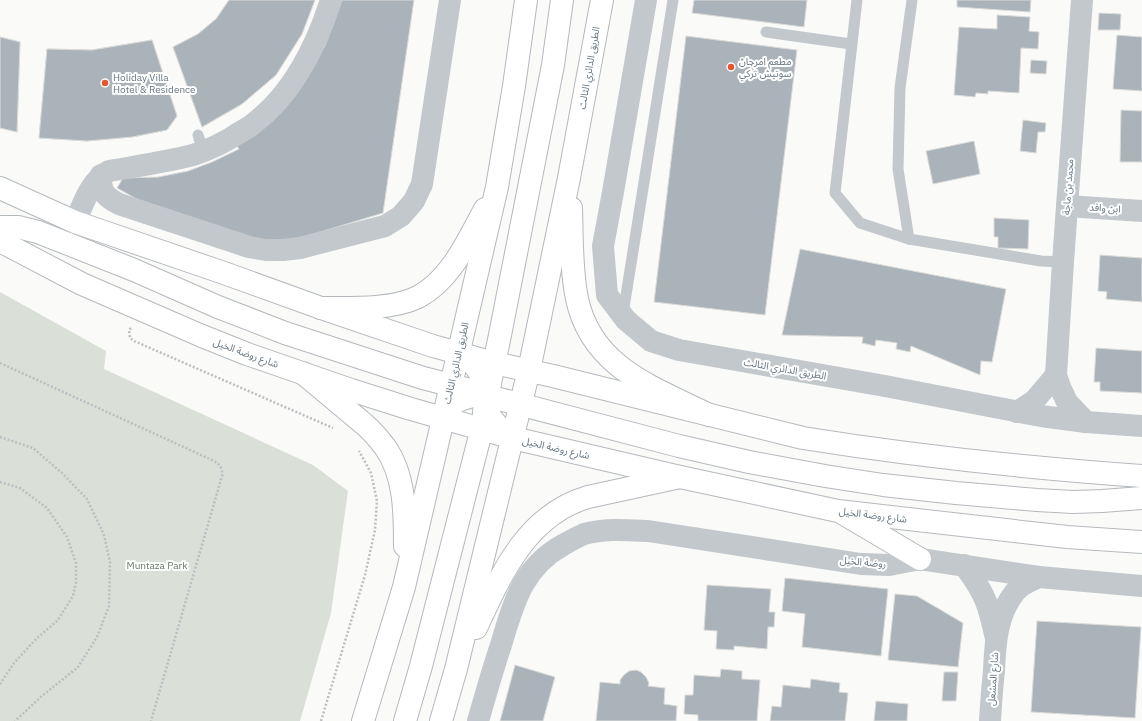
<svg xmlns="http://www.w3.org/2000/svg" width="1142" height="721" viewBox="0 0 1142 721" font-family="'IBM Plex Sans','Noto Sans Arabic',sans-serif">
<rect width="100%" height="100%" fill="#fafaf8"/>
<path fill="#dadfd7" d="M0,292L106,351L104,369L313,465L348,491L331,613L300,721H0Z"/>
<g fill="#aab3b9" stroke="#dcdcda">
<path d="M229,0H315L302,34L276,75L242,104L202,127L173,47L198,34L216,19Z"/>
<path d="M229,0H315L302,34L276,75L242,104L202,127L173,47L198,34L216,19Z"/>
<path d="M342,0H414L383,213L271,247L144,203L117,188L123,178L158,177L188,171L212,162L239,149L234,142L307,73L325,46Z"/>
<path d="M694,0H807L804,27L692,13Z"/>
<path d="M957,0H1031L1030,12L957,7Z"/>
<path d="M1099,13L1121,14L1120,30H1098Z"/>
<path d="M997,15L1030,17L1029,31L1039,32L1038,49L1021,48L1019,93L988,91V94L976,93L975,97L954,95L959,27L997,29Z"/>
<path d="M1117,35L1142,37V91L1113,89Z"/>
<path d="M686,36L797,50L765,315L654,302Z"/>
<path d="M0,37L20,42L17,132L0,128Z"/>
<path d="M0,37L20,42L17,132L0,128Z"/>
<path d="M152,40L177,116L167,130L132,137L87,141L39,138L47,49L92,50Z"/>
<path d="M152,40L177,116L167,130L132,137L87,141L39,138L47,49L92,50Z"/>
<path d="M1031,60L1047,61L1046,74L1030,73Z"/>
<path d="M1121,110L1142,111V162H1120Z"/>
<path d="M1023,120L1046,123L1045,132H1038L1036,153L1020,151Z"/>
<path d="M974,141L980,174L933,184L926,151Z"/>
<path d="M994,218L1029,220L1028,249L998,248V237H994Z"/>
<path d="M800,249L1006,289L992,362L981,361L980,375L911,346L910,352L896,349L897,343L876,340L875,346L862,343L863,337L782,335Z"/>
<path d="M1100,255L1142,258V302L1106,299L1107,292L1098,291Z"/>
<path d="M1096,348L1142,351V393L1100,391V382H1094Z"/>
<path d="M785,578L888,589L881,656L802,647L805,614L782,611Z"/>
<path d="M707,585L771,589L769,612H775L774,627H768L767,649L734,646V650L716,649L717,631L704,630Z"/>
<path d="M895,594L917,596L963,623L958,667L888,660Z"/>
<path d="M1037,621L1141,627L1135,718L1031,712Z"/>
<path d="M515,665L555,677L543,721H500Z"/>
<path d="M721,669L742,671V679L760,680L757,721H698V715L684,714L685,695H693L694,675L720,677Z"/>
<path d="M636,670L641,672L646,677L649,683L648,686L665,688L664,704L677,706L676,721H596L600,682L620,684V680L624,675L629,671Z"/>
<path d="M944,672H958L956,701H942Z"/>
<path d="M811,679L840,683L839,692L848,693L845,721H770L772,706L781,707L783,685L810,688Z"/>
<path d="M876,701L908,704L907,721H874Z"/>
</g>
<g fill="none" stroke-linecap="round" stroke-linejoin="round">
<g stroke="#b5babe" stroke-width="24">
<g id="primary">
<path d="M0,188L75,222L224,273L321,308L433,346L494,363L553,376L803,438C915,456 1029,468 1142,476"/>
<path d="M0,241L82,284L202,336L247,354L351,390L411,409L513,438L680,477L838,511L1067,537L1142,542"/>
<path d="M844,514L920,559"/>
</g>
</g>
<g stroke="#b4b9bd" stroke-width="24">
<g id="trunk">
<path d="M571,208C572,238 571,270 577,299C592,368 653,387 709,415"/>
<path d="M0,227H18L38,232L134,270L218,307L285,333L423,378L466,389"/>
<path d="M321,308C350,308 392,310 418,297C451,280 468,240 485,209"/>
<path d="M303,373L364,424C372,431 379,439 385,447C405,475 405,513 405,546"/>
<path d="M443,418C450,400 470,394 488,396L679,446L749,462L825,476L883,485L956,493L1037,500L1073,502L1102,501L1142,498"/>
<path d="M513,438L501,430L491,418L488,410V393L500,335L553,65L562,0"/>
<path d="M476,628C501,575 526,515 588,497L680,477"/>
<path d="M363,721L404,587L497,187L514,86L526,0"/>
<path d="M405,721L421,666L483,424C486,396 489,368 459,354"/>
<path d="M441,721L456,669L504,472L529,370L569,178L602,0"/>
</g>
</g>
<g stroke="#bbbfc2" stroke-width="2.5" stroke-dasharray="2 2" stroke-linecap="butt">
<path d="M131,328L129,330L130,338L134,341L333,428"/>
<path d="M0,363L212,460C219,463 223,468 222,476L151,721"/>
<path d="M0,437L33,448L62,473L87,499L104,535L110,562L109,606L97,637L78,667L42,696L15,721"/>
<path d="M0,482L20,488L47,508L67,537L76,563V582L73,596L58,620L36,639L14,663L0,684"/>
<path d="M321,721L365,575L375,530L377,501L371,473L359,451"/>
</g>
<g stroke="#c3c8cc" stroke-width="11">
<path d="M857,0L835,193L860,223L909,239"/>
<path d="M912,0L900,88L898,169L909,239L1041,261L1063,262"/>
<path d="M766,32L851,44"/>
<path d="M198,135L203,151"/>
<path d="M623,314L673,0"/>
</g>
<g stroke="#c3c8cc" stroke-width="22">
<path d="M646,0L613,192L603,246L607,295L626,320L651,341L679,350L885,386L1041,416L1086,422L1142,426"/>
<path d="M1082,0L1063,262L1056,375L1060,387L1067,402L1086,422"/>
<path d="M101,175C100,191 105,197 119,204L249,247L266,250H283L300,248L385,226L401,216L414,201L422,184L450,0"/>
<path d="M1067,206L1142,211"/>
<path d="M75,222C84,203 89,182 109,171C137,166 166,162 193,155C208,150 224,143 237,134C242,131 248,128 253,124C293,94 316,47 331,0"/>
<path d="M1017,412L1034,401L1056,375"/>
<path d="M478,721C485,697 492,672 500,648C513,606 521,568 563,545C570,541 577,537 584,534C605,528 627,530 648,531L861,564L889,565L920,559L1039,577L1142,586"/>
</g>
<g stroke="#c3c8cc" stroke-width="22">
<path d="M964,565C971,575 978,584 983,595C990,608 992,623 996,638"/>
<path d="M990,721C991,704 992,688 994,671C995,644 997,614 1015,592C1021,584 1030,581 1039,577"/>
</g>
<use href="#primary" stroke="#fff" stroke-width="22"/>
<use href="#trunk" stroke="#fff" stroke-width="22"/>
</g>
<g fill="#e4572e" stroke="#fff" stroke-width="1.5">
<circle cx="731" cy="67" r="4"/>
<circle cx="105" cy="83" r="4"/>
</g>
<g text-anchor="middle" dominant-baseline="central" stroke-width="4" stroke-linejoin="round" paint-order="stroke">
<g font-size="10" fill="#657683" stroke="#fff" text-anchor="start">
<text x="739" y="61">مطعم امرجان<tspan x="739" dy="12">سوتيش تركي</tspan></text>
<text x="113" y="77">Holiday Villa<tspan x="113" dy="12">Hotel &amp; Residence</tspan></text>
</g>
<g font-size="10" fill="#657683" stroke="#fff">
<text transform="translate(589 68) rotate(-80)">الطريق الدائري الثالث</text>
<text transform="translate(1068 187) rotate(-86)">محمد بن ماجة</text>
<text transform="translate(1105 208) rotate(4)">ابن وافد</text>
<text transform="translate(246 353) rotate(20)">شارع روضة الخيل</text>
<text transform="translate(456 363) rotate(-77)">الطريق الدائري الثالث</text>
<text transform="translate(785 369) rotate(10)">الطريق الدائري الثالث</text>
<text transform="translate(556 448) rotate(13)">شارع روضة الخيل</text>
<text transform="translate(873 515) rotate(7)">شارع روضة الخيل</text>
<text transform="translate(863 562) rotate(5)">روضة الخيل</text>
<text transform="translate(993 679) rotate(-86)">شارع المشعل</text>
</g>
<g font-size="10" fill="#687a64" stroke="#fff">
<text x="157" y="565">Muntaza Park</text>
</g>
</g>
</svg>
